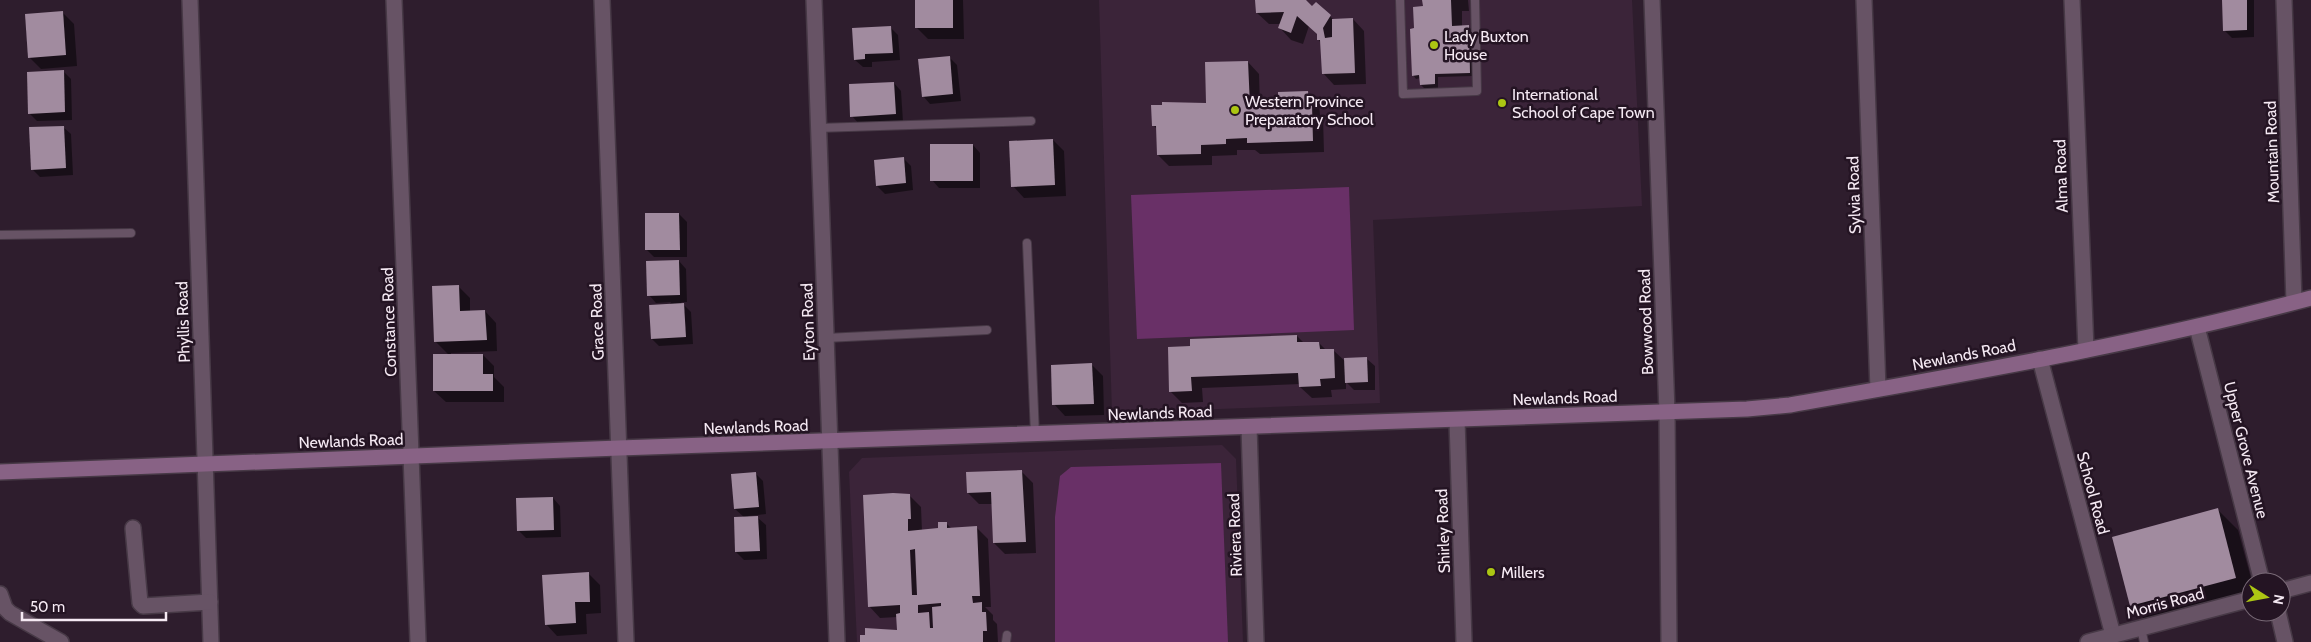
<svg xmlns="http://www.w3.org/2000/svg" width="2311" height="642" viewBox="0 0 2311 642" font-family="Cabin,sans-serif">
<rect width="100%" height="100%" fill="#2e1d2d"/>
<g fill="#3b2439">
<path d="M1099,0H1632L1642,206L1373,220L1380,403L1112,413Z"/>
<path d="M1222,445L1236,459L1243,642H857L849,472L862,458Z"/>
</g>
<g fill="#693067">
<path d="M1349,187L1354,330L1137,339L1131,195Z"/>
<path d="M1221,463L1228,642H1055V517L1060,476L1071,467Z"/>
</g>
<g fill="#0007">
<path d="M916,0H963L964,39H928L917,28Z"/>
<path d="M1257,0H1304L1313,8L1316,4L1334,20L1353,19L1364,31L1366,84L1334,85L1323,73L1321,43L1318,39V35L1309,26L1303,44L1291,40L1280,28L1281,24H1269L1257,13Z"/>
<path d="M1424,0H1468L1469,11H1462V27L1468,26L1472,30L1473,76L1438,77V88H1424L1421,85V78L1416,79L1413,75L1416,30L1424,7Z"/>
<path d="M2224,0H2254V37L2232,38L2224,30Z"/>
<path d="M62,12L74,24L77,66L41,69L29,57Z"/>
<path d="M891,28L898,35L900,60L872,62V67H863L855,60Z"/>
<path d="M949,57L957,65L961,101L930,104L923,96Z"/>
<path d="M1248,62L1259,74L1260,107L1280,108L1308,93L1319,104L1320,115L1323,118L1324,152L1260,154L1255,150H1237V155L1212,156V165L1169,166L1158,155L1157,129L1153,125L1208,104Z"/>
<path d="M64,72L71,79L72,120L37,121L29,113Z"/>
<path d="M894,83L901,91L903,122L859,124L852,116Z"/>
<path d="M63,127L71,134L73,175L40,177L32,169Z"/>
<path d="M1053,140L1064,151L1066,196L1024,198L1013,186Z"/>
<path d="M973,145L980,153V188H939L932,180Z"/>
<path d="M903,158L911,166L913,190L885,194L877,186L875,161Z"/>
<path d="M679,214L687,222V257H654L646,249Z"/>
<path d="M679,261L686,269L687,302H681L691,312L693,344L659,346L652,339L671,302L656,303L649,295Z"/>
<path d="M458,286L470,298V312L485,311L496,323L497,351L451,353V355H483L494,366V377L504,387V402H446L434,391L449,355L435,341Z"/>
<path d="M1297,336L1304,343H1319L1326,350H1333L1346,362L1367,359L1375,366V390H1354L1346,382V389L1331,390L1332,397L1312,398L1300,387V384L1202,388L1203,402L1182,403L1170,391L1169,348Z"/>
<path d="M1092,365L1103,376L1104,415L1065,416L1054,404Z"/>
<path d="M1022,472L1033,483L1036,553L1005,554L994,543L992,504H979L968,493Z"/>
<path d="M755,473L763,481L766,514L748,516L749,518H758L766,525L767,559L744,560L736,552L745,518L735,509Z"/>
<path d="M909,495L921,507L922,531L939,529L946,523L952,529L977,528L988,539L991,607H985L993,615V620L997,624L998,642H861L898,631L897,617L880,618L869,606Z"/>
<path d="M553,498L560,506L561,537L526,538L518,530Z"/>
<path d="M2218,510L2238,530L2252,582L2251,599L2151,626L2131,606L2113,537Z"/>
<path d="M588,573L600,585L601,613L586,614L587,634L557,636L546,624Z"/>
</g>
<g fill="#a18b9f" fill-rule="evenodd">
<rect x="915" y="0" width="38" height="28"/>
<path d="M1255,0H1306L1312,6L1316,2L1331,15L1323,28L1325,38L1332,37V19L1353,18L1355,73L1322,74L1320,40H1317V34L1297,16L1291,33L1278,28L1284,12L1256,13Z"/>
<path d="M1422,0H1451L1452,26L1469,25L1470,73L1435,74V84L1420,85L1419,75L1412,76L1410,29L1414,28L1413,7L1423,6Z"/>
<path d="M2222,0H2247V30L2223,31Z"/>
<path d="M63,11L66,55L28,58L25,14Z"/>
<path d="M891,26L893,53L865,54V59L854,60L852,28Z"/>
<path d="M950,56L953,94L922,97L918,59Z"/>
<path d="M1248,61L1250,106H1278V92L1308,91L1309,105H1312L1313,141L1247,143V138L1226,139V144L1201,145V154L1157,155L1156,126H1152L1151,105H1162V102L1206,103L1205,62Z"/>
<path d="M64,70L65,112L28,114L27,72Z"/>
<path d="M894,82L896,114L850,117L849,84Z"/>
<path d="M64,126L66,168L31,170L29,127Z"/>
<path d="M1053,139L1055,185L1011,187L1009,141Z"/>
<rect x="930" y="144" width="43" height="37"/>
<path d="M904,157L906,183L876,186L874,160Z"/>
<path d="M645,213H679L680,250H645Z"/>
<path d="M679,260L680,295L647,296L646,261Z"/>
<path d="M459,285L460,311L485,310L487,340L434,342L432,286Z"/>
<path d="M684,303L686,337L651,339L649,305Z"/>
<path d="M1297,335V342H1319L1320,349H1334L1335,378L1320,379L1321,386L1299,387L1298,373L1191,377L1192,391L1169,392L1168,347L1190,346V339Z"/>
<path d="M433,354H483V374H493V391H433Z"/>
<path d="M1367,357L1368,382L1345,383L1344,358Z"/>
<path d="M1092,363L1094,404L1052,405L1051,365Z"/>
<path d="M1022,470L1026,542L993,543L991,492L967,493L966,472Z"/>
<path d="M756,472L759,507L734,509L731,474Z"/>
<path d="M893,493L910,494L911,519H908V531L938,528V522H947V528L977,526L980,596H972L973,603L982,602V612H986L987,631H983V642H860V635H865V628L897,630L896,614L900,613V605L868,607L863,495ZM915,549L917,595H912L910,550ZM941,603V606L932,607L933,628H930L929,612L918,613V605Z"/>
<path d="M553,497L554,530L517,531L516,498Z"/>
<path d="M2218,508L2236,578L2130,606L2112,537Z"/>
<path d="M758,516L760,551L735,552L734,517Z"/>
<path d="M589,572L590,602H575L576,623L545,625L542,575Z"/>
</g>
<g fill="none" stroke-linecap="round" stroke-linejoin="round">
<g stroke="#473946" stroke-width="10">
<g id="service">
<path d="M1400,0L1403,94L1477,91L1475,0"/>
<path d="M818,128L1031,121"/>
<path d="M0,235L131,233"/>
<path d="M1027,243L1035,435"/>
<path d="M826,338L987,330"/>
<path d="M2141,628L2144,642"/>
<path d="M1006,642L1007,635"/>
</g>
</g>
<g stroke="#473946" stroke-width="18">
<g id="minor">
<path d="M190,0L211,642"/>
<path d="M394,0L418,642"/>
<path d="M602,0L626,642"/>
<path d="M814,0L837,642"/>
<path d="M1864,0L1878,389"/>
<path d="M2072,0L2086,350"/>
<path d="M2284,0L2294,302"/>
<path d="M2197,327L2262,582"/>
<path d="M2040,359L2113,635"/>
<path d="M1457,420L1464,642"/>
<path d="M1249,427L1256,642"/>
<path d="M133,528L140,603L143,606L210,602"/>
<path d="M2281,591L2311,583"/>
<path d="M2278,612L2285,642"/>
<path d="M2088,642L2251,599"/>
</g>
</g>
<g stroke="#473946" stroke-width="18">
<g id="tertiary">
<path d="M1652,0L1667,412L1669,642"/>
<path d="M0,594L5,608L10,613L61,642"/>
</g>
</g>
<g stroke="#473946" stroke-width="18">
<path id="secondary" d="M0,472L619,448L1747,409L1790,405C1964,374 2140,344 2311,298"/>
</g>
<use href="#service" stroke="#675365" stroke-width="8"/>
<use href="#minor" stroke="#675365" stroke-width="15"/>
<use href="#tertiary" stroke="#675365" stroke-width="15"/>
<use href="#secondary" stroke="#886285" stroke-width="15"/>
</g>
<g fill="#acc613" stroke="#241423" stroke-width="2">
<circle cx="1434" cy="45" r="5"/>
<circle cx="1502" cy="103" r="5"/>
<circle cx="1235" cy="110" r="5"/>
<circle cx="1491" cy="572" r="5"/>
</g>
<g text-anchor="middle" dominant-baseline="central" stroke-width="5" stroke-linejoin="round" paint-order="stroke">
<g font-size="16" fill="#f5e9f3" stroke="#241423" text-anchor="start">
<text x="1444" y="36">Lady Buxton<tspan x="1444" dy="18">House</tspan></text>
<text x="1512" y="94">International<tspan x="1512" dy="18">School of Cape Town</tspan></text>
<text x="1245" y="101">Western Province<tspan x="1245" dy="18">Preparatory School</tspan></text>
<text x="1501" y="572">Millers</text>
</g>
<g font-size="16" fill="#f5e9f3" stroke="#241423">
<text transform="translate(2272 152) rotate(-92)">Mountain Road</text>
<text transform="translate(2061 176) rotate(-92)">Alma Road</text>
<text transform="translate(1854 195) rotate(-92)">Sylvia Road</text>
<text transform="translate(183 322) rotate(-92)">Phyllis Road</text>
<text transform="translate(389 322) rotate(-92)">Constance Road</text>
<text transform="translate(597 322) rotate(-92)">Grace Road</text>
<text transform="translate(808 322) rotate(-92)">Eyton Road</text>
<text transform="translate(1646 322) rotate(-92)">Bowwood Road</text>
<text transform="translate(1964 355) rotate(-11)">Newlands Road</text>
<text transform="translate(1565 398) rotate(-2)">Newlands Road</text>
<text transform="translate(1160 413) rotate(-2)">Newlands Road</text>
<text transform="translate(756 427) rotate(-2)">Newlands Road</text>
<text transform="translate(351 441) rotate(-2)">Newlands Road</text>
<text transform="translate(2246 450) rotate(76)">Upper Grove Avenue</text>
<text transform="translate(2093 493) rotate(75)">School Road</text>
<text transform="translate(1443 531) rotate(-92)">Shirley Road</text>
<text transform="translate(1235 535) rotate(-92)">Riviera Road</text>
<text transform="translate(2165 603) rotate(-15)">Morris Road</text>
</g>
</g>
<g transform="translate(2266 597) rotate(101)"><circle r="24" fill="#241423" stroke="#786976"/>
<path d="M0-4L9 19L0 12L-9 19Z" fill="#acc613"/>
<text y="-8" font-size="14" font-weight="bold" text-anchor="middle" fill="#f5e9f3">N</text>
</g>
<path d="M22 612v8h144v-8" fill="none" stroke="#f5e9f3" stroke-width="2.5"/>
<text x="30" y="612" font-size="15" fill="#f5e9f3" stroke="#241423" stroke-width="4" paint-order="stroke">50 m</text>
</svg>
